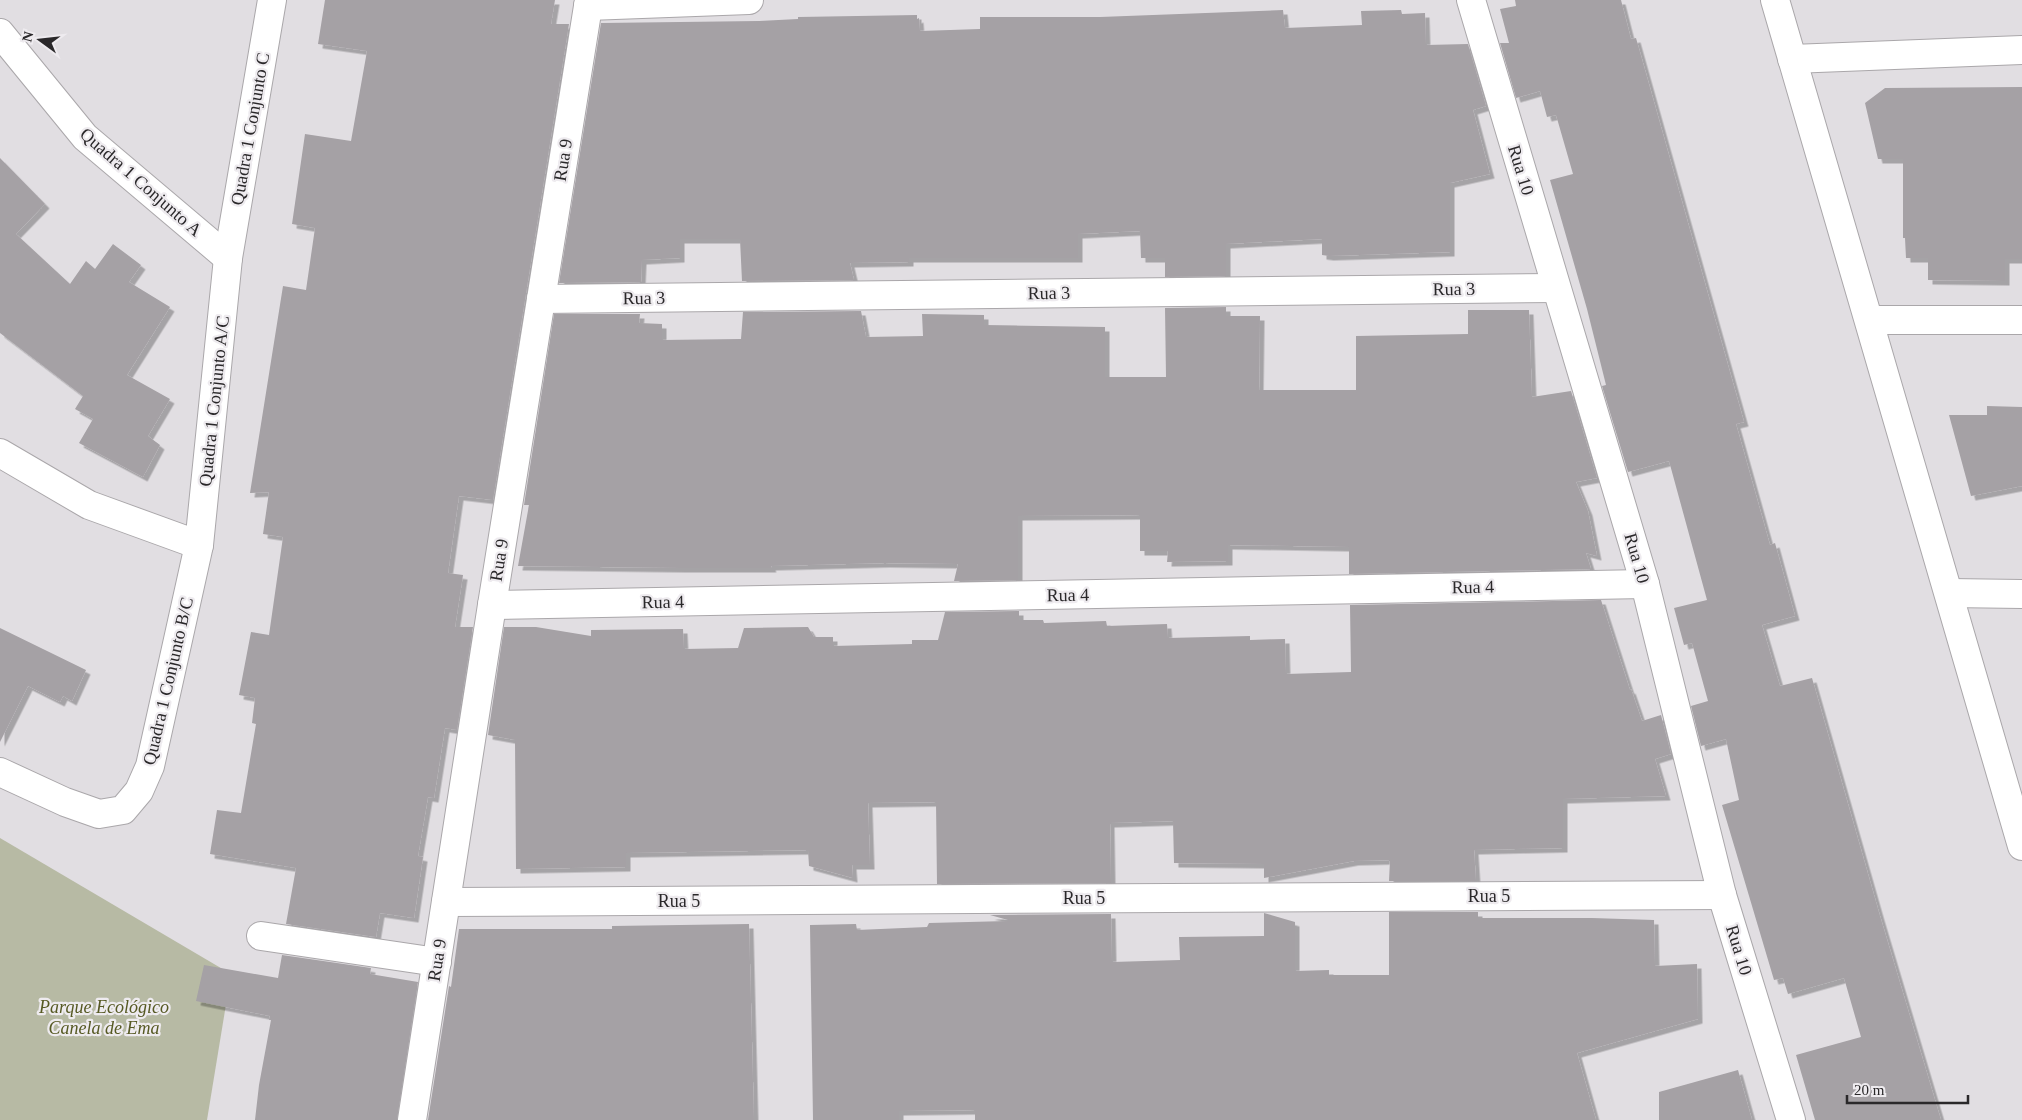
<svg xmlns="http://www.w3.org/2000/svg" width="2022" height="1120" viewBox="0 0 2022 1120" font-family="'Times New Roman',serif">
<defs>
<filter id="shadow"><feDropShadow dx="4.5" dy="4.5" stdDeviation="0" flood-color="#0004"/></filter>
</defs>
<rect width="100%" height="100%" fill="#e1dee2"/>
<path fill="#b7baa4" d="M0,838L231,974L207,1120H0Z"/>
<g fill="#a5a1a5" filter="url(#shadow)">
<path d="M325,0H555L551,24H569L493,500L459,496L448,573L463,575L455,627H473L457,730L445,728L434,798L428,797L418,856L423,857L414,918L380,913L376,937L286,924L296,868L210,854L217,810L241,813L256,724L252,723L255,698L239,695L251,632L269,635L283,537L263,534L269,492L250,493L283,286L306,290L315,228L292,224L305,134L351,141L367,51L318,44Z"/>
<path d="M1515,0H1621L1631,39L1636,38L1744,422L1736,424L1770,545L1775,543L1795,616L1762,625L1780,686L1812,678L1880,916L1941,1120H1815L1796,1055L1861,1037L1844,978L1788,994L1783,978L1774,980L1722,805L1739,800L1726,739L1701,746L1691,706L1708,701L1692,643L1684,645L1674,608L1707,600L1669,461L1628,472L1602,386L1606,385L1587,309L1550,180L1573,174L1556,115L1547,117L1540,91L1516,98L1500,43H1509L1500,9L1516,6Z"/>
<path d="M1283,10L1285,28L1362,25L1361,11L1401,10L1402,14L1425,13L1426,45L1468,44L1486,106L1473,110L1490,174L1450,183V252L1329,256L1322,255V239L1226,244V276L1165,277V258H1141L1140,231L1078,234V258H909V262L850,263L854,280L742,281L740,239H680V258L642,260L641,282L559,283L601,23L759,21L798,19V17L917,15V19L919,18L920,31L980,29V17H1100Z"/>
<path d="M2022,87V259H2005V281L1928,280V258H1906L1905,238H1903V159H1878L1865,103L1885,88Z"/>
<path d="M0,158L45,204L16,234L70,284L86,261L95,269L113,244L141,265L129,282L170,307L127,375L170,399L148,436L160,445L143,477L79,443L93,419L75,409L83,396L0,333Z"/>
<path d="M1226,307V316H1260L1259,390H1356V336L1468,334V310H1529L1532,397L1571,391L1597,478L1576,482L1588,511L1597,556L1586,553L1591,569L1349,574V547L1228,545V561L1167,562L1168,551H1140V515L1018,516V580L954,581L958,564L885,563L771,566L772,568H681L518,566L529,505H524L554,314H640L639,323L662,324V340L741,339L743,312L861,311L866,337L923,336L922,314L984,315V325L1105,327V377H1166L1165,308Z"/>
<path d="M1987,406L2022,407V486L1971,496L1949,415H1987Z"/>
<path d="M1601,600L1630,690L1631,689L1642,721L1661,715L1671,754L1655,759L1666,796L1563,799V848L1474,850L1476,881H1389L1390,860L1354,861L1264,878V864L1174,863L1173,821L1110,823L1111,883L937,884L936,802L868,803L870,865H852L853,878L809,866L808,850L626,853V867L516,869L515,740L488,735L504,627H536L591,636V630L683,629L684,649L738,648L744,628L808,627L814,637H833V646L912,644V640H938L945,612L1019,611V620H1043L1044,623L1106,621L1107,626L1167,624L1168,638L1250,636V640L1285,639L1286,674L1351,672L1350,605Z"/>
<path d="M0,628L86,670L72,701L63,696L60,702L28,686L0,742Z"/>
<path d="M1389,912H1478V918H1592L1654,920L1655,966L1697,964L1698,1019L1577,1053L1596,1120H975V1110L899,1111V1120H813L810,925L856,924L857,930L927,927L929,923L1008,921V920L990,915L1111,914L1112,962L1180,960L1179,937L1264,936V913L1295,922V971L1329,970V975H1389Z"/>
<path d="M749,924L754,1120H428L449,986L451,987L459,929H612V926Z"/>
<path d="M282,955L371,968L370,974L418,982L397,1120H255L259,1085L271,1020H269L270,1016L196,1001L204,965L278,978Z"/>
<path d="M1738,1070L1752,1120H1659V1092Z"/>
</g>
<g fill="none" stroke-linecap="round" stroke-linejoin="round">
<g stroke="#aaa7aa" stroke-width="30">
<g id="minor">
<path d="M1471,0L1645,584L1722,895L1791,1120"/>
<path d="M1775,0L2022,846"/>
<path d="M588,6L749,0"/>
<path d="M0,33L85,137L228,258"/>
<path d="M1792,59L2022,50"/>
<path d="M541,299L1556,288"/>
<path d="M1870,320H2022"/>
<path d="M0,453L89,505L199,545"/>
<path d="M1949,593L2022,594"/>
<path d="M492,605L1645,584"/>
<path d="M0,772L65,802L99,814L123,810L139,791L150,766L199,545L228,258L272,0"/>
<path d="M446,902L1722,895"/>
<path d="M261,936L437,962"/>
</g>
</g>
<g stroke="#aaa7aa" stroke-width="30">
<path id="tertiary" d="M412,1120L492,605L589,0"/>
</g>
<use href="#minor" stroke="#fff" stroke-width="28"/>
<use href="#tertiary" stroke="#fff" stroke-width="28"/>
</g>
<g text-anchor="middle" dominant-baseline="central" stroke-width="4.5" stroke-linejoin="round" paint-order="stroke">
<g font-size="18" fill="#2a282a" stroke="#eeebef">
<text transform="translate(250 129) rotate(-80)">Quadra 1 Conjunto C</text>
<text transform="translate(563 160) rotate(-81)">Rua 9</text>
<text transform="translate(1521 170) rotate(73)">Rua 10</text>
<text transform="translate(141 182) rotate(41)">Quadra 1 Conjunto A</text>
<text transform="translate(1454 289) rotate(-1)">Rua 3</text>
<text transform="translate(1049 293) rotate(-1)">Rua 3</text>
<text transform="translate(644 298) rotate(-1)">Rua 3</text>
<text transform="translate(214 401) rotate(-84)">Quadra 1 Conjunto A/C</text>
<text transform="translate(1637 558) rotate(74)">Rua 10</text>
<text transform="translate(499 560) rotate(-81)">Rua 9</text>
<text transform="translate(1473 587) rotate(-1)">Rua 4</text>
<text transform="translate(1068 595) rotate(-1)">Rua 4</text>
<text transform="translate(663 602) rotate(-1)">Rua 4</text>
<text transform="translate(168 681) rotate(-77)">Quadra 1 Conjunto B/C</text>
<text x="1489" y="896">Rua 5</text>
<text x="1084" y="898">Rua 5</text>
<text x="679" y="901">Rua 5</text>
<text transform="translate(1739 950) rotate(73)">Rua 10</text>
<text transform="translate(437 960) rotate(-81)">Rua 9</text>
</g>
<g font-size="18" font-style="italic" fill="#565923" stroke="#eeebef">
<text x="104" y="1007">Parque Ecológico<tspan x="104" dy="21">Canela de Ema</tspan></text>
</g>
</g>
<g transform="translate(40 40) rotate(285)" stroke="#eeebef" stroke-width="4" paint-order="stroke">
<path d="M0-4L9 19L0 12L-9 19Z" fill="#2a282a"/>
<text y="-8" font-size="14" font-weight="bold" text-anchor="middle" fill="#2a282a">N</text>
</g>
<path d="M1847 1095v8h121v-8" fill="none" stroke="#2a282a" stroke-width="2.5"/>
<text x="1854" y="1095" font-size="15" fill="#2a282a" stroke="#eeebef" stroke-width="4" paint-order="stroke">20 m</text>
</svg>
